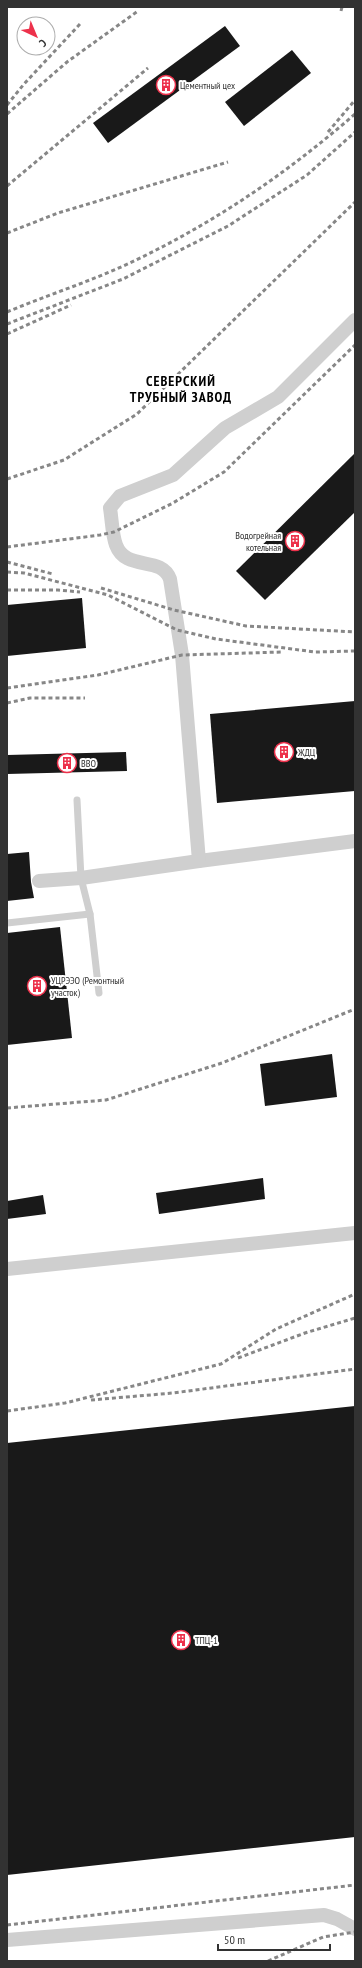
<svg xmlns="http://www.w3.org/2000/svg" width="362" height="1968" viewBox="0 0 362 1968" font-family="'PT Sans Narrow',sans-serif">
<rect width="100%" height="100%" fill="#fff"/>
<g fill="#191919">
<path d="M225,26L240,46L108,143L93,123Z"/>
<path d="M292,50L311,73L244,126L225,102Z"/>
<path d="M355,453V512L265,600L236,571Z"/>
<path d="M82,598L86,648L7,656V605Z"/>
<path d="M355,701V791L217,803L210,714Z"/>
<path d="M126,752L127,771L7,774V755Z"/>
<path d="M29,852L31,882L34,898L7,901V854Z"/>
<path d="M60,927L72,1038L7,1045V933Z"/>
<path d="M332,1054L337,1097L265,1106L260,1064Z"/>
<path d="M263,1178L265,1199L159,1214L156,1193Z"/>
<path d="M43,1195L46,1214L7,1219V1201Z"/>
<path d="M355,1406V1837L7,1875V1443Z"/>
</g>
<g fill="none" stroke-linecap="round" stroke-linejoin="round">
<g stroke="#cfcfcf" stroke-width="7">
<path d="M77,800L81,878L90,914L99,993"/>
<path d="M7,923L90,914"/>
</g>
<g stroke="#cfcfcf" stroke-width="14">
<path d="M199,861L355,841"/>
<path d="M39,881L81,878L199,861L182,655L170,579C161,555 126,572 116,545C112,534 112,520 110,508L120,496L173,475L225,428L278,397L355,320"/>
<path d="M7,1269L355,1233"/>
<path d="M7,1940L324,1915L337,1919L355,1929"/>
</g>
<g stroke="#878787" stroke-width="3" stroke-dasharray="4 3" stroke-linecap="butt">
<path d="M341,11L342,7"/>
<path d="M7,105L24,84L80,24"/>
<path d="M7,114L67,62L138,11"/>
<path d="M328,132L355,100"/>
<path d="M7,186L148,68"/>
<path d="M7,233L58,213L228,162"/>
<path d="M7,312C50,294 95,280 136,260C217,221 287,173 355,114"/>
<path d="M7,324L123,279L228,226L307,175L355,132"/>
<path d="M7,334L71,305"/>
<path d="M7,479L64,460L137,414L355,202"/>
<path d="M7,547L100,535L114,532L173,503L224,472L355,345"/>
<path d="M7,562L53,574"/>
<path d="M7,572L24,573L108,595L177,630L216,639L315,652L355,651"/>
<path d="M101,588L174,610L246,626L355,632"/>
<path d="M7,590H58L80,592"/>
<path d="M7,688L98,675L182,655L282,652"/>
<path d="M7,703L30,698H85"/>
<path d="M7,1108L106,1100L222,1063L355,1009"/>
<path d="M238,1358L305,1333L355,1318"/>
<path d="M91,1400L173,1393L355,1369"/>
<path d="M7,1411L65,1403L221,1364L276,1329L355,1294"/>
<path d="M7,1925L355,1885"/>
<path d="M268,1961L323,1937L355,1932"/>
</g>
</g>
<defs>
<g id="building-ring" transform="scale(1)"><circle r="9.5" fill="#fff" stroke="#ed314b" stroke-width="1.5"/><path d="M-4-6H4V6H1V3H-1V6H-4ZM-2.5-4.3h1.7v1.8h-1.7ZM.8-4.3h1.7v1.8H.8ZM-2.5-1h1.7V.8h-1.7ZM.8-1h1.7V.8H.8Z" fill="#ed314b"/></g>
</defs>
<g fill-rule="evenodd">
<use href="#building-ring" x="166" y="85"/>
<use href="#building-ring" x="295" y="541"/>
<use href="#building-ring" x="284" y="752"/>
<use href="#building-ring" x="67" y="763"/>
<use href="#building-ring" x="37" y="986"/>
<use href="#building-ring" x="181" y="1640"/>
</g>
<g text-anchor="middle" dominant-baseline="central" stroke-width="4" stroke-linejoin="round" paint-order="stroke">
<g font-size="10" fill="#323232" stroke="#fff" text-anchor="start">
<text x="180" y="85">Цементный цех</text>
<text x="281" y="535" text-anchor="end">Водогрейная<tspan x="281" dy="12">котельная</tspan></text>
<text x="298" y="752">ЖДЦ</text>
<text x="81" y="763">ВВО</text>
<text x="51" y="980">УЦРЭЭО (Ремонтный<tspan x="51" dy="12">участок)</tspan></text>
<text x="195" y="1640">ТПЦ-1</text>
</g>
<g font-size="14" font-weight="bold" letter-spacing="1" fill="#000" stroke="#fff">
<text x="181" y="381">СЕВЕРСКИЙ<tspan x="181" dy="16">ТРУБНЫЙ ЗАВОД</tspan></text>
</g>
</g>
<rect width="362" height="1968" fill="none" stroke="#323232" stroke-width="16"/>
<g transform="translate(36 36) rotate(136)"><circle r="19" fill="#ffffff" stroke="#adadad"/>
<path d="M0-3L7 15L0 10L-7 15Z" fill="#ed314b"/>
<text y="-6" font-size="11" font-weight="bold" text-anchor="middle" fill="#323232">С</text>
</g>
<path d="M218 1944v6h112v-6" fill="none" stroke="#323232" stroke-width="2"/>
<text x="224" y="1944" font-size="12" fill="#323232" stroke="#ffffff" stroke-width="3" paint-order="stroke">50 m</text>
</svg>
